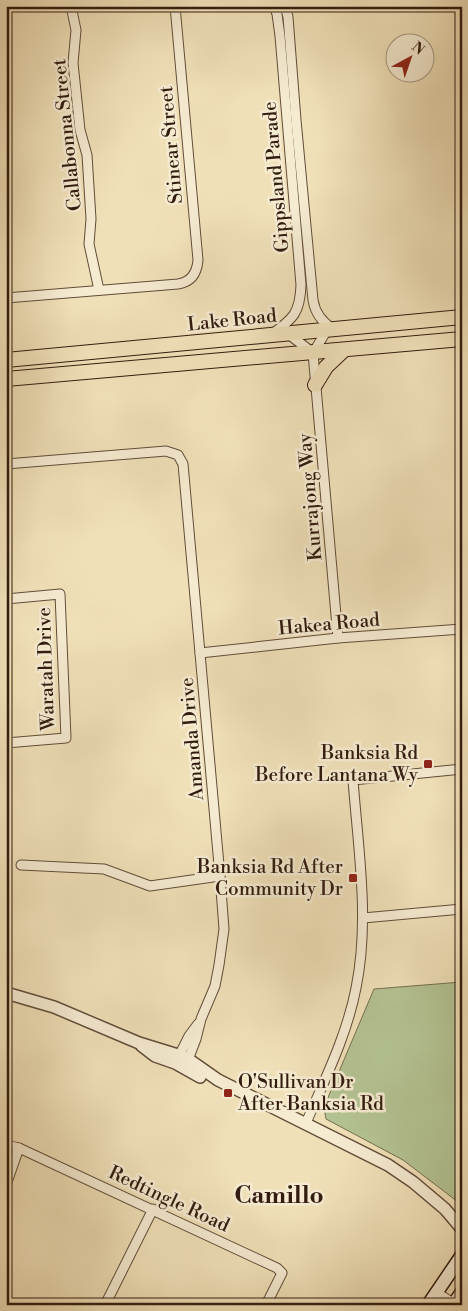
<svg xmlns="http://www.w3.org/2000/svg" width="468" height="1311" viewBox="0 0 468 1311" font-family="'Libre Bodoni',serif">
<rect width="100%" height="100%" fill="#f0e0b8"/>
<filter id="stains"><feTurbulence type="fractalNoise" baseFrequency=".004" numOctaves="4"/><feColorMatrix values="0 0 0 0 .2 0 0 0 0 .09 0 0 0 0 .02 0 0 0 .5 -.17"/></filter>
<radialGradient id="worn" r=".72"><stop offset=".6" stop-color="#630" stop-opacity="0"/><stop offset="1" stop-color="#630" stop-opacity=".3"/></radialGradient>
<path fill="#b4c393" stroke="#737051" d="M462,982V1205L403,1160L326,1119L324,1107L374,989Z"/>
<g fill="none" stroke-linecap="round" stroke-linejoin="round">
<g stroke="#624d39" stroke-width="11">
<g id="minor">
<path d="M71,6L76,30L73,63L80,130L87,155L91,219L89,244L99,290"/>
<path d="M285,6L288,17L296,120L313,300C315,313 322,322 333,329"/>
<path d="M6,298L178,284C191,282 197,273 198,260L175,6"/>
<path d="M327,330L313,353L338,638"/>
<path d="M287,333L312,352"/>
<path d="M272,334C293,319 300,313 301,285L280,36L277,14L274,6"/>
<path d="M6,464L166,451L178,455L183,464L220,876L224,929L219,965L215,986L201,1019L196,1039L186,1065"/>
<path d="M6,599L60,594L66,738L6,743"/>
<path d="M200,653L338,638L462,629"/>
<path d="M21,865L104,869L150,886L220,876"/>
<path d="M363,918L462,909"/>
<path d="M177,1060L189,1036L198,1024"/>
<path d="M306,1123C325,1079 347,1035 356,988C370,920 358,848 353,780L462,769"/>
<path d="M6,1145L19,1148L277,1268L282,1273L266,1305"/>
<path d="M6,1185L19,1148"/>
<path d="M436,1292L456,1305"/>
<path d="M105,1305L153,1209"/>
</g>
</g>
<g stroke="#624d39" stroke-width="14">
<g id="tertiary">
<path d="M6,993L54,1007L139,1043L178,1055L188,1059L218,1080L388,1165L413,1182L445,1209L462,1229"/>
<path d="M142,1046L155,1056L175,1063L200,1077"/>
</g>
</g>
<g stroke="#321c0f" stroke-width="15">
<g id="secondary">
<path d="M428,1305L462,1255"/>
<path d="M453,1305L462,1292"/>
</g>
</g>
<g stroke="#321c0f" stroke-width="16">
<g id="primary">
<path d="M6,360L462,317"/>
<path d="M6,379L462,339"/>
<path d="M315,385L326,367L344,350"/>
</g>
</g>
<use href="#minor" stroke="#f5ebd1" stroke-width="9"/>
<use href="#tertiary" stroke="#f5ebd1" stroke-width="11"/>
<use href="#secondary" stroke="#f5ebd1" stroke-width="12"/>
<use href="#primary" stroke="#f0e0b8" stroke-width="14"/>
</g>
<g fill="#8f2418" stroke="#f5ebd1" stroke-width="2">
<rect x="423" y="759" width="10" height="10" rx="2.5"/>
<rect x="348" y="873" width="10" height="10" rx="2.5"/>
<rect x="223" y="1088" width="10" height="10" rx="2.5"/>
</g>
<g text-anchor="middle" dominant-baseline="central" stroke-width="5" stroke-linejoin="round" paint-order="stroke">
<g font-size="19" fill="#321c0f" stroke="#f5ebd1">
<text transform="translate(67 135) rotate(-96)">Callabonna Street</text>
<text transform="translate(171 145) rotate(-95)">Stinear Street</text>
<text transform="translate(276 177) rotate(-95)">Gippsland Parade</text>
<text transform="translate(232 320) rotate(-6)">Lake Road</text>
<text transform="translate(310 497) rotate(-95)">Kurrajong Way</text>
<text transform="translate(329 624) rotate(-5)">Hakea Road</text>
<text transform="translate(46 669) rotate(-92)">Waratah Drive</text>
<text transform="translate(192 739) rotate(-95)">Amanda Drive</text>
<text transform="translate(169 1199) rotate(25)">Redtingle Road</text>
</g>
<g font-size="19" fill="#321c0f" stroke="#f5ebd1" text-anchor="end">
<text x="418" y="753">Banksia Rd<tspan x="418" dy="22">Before Lantana Wy</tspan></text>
<text x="343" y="867">Banksia Rd After<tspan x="343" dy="22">Community Dr</tspan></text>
<text x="238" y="1082" text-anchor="start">O'Sullivan Dr<tspan x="238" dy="22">After Banksia Rd</tspan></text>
</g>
<g font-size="24" font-weight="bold" fill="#321c0f" stroke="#f5ebd1">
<text x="279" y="1196">Camillo</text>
</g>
</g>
<rect width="468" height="1311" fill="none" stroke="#f0e0b8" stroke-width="25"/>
<rect x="8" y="8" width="453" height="1296" fill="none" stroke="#321c0f" stroke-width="2.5"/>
<rect x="12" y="12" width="443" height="1286" fill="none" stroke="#321c0f"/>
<g transform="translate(410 58) rotate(40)"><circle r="24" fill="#f5ebd1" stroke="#a79883"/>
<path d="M0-4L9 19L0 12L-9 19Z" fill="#8f2418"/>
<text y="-8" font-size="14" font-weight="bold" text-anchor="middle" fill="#321c0f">N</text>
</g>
<rect width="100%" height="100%" filter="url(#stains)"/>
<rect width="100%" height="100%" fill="url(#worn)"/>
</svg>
